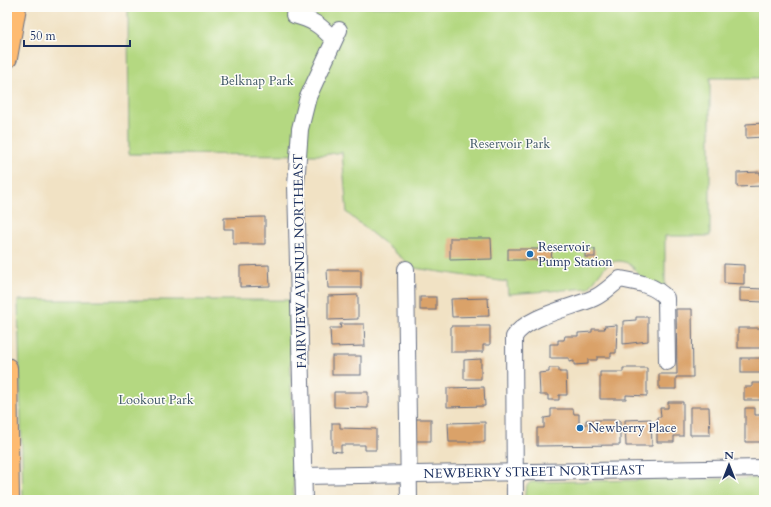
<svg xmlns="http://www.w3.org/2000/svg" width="771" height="507" viewBox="0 0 771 507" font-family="Cardo,serif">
<rect width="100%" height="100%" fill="#fdfcf7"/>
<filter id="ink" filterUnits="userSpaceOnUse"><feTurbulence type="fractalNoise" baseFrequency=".025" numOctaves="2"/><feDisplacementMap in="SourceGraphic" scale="8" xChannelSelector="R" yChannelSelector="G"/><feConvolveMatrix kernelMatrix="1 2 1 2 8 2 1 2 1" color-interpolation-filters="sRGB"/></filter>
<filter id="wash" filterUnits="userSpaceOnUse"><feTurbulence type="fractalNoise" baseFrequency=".012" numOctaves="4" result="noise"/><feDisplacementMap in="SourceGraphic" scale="16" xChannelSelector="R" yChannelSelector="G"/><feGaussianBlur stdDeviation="0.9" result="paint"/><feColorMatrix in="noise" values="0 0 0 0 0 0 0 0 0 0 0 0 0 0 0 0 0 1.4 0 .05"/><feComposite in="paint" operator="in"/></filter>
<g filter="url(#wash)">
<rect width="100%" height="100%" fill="#f1e2c4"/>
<g fill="#b4d881" stroke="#688470">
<path d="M128,7H764V78H710V236H665V292L641,281C637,266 621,254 606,266C600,272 594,281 589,288L508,294L507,282L414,268L347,213L342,152L323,155L129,154Z"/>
<path d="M18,300H289L294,500H23Z"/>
<path d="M764,478V500H525C525,493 524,486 531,482Z"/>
</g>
<g id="blocks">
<g fill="#daa269">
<path d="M764,123V137L746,138V124Z"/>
<path d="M760,172L761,186L737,187V173Z"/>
<path d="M265,217V244H233V229H224V218Z"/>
<path d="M450,238H491L492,259L450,260Z"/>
<path d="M508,249H552L551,260H508Z"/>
<rect x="585" y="249" width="10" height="8"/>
<path d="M724,264L744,265V284L724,283Z"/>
<path d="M269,265L270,286L240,287V266Z"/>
<path d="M327,270H361V288H328Z"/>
<path d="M740,288L764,289V302L740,301Z"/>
<path d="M358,295V319L328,320V296Z"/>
<rect x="420" y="297" width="16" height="13"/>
<path d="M488,298L489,316L452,317L451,299Z"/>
<path d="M676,309H692L693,377H676V389H659V374H677Z"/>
<path d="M636,317H648V341L623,344V321L636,320Z"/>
<path d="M340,324H364L365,346L331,347L330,328H341Z"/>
<path d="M617,325L616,353H611V357H597V360H588V364L574,365V361L569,362V358H550V344H558V340H564L565,336H578V333L592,332V329H605L604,326Z"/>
<path d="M451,326H490V345H483V352H451Z"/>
<rect x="738" y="328" width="26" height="20"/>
<rect x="332" y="356" width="29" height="19"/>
<rect x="741" y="358" width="23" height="15"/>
<path d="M481,359V379H464V360Z"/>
<path d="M549,368H559V372H566L567,395H559V400H548V395H540L539,373L549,372Z"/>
<path d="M623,368H647V396L626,395V399H600V372H623Z"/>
<path d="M752,383H764V400H744V387H752Z"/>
<path d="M484,387L485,406L447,407V388Z"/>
<path d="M334,392H368V408L334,407Z"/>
<path d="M668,402H683V436H674V442H657V417H661L660,408H668Z"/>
<path d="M690,407H709L710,435H690Z"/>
<path d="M745,408H755V415H764V442H745Z"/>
<path d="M551,409H573L574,414H579V425H586V420H620V445L537,446V428H544V418L551,417Z"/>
<rect x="416" y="419" width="15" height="22"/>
<path d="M651,419L652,446H626L625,420Z"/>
<path d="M485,422V442H449L448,423Z"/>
<path d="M332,423H340V428L376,429V450H365V445H341V452L332,451Z"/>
</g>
</g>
</g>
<g filter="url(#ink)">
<use href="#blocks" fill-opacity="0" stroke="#666e82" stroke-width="1"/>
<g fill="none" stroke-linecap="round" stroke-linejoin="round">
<g stroke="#666e82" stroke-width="18">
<g id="minor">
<path d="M294,15C313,20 320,25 333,39"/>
<path d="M406,269L409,500"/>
<path id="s1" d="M303,476L764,468"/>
<path d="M304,500L296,185L300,129L308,97L339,30"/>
<path d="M515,500L514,337C526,316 572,308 594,298C603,294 612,285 620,279C636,282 655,285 666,298L667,362"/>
</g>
</g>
<g stroke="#666e82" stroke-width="22">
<g id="major">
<path d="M7,58L16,7"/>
<path d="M7,368L9,500"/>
</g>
</g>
<use href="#minor" stroke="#fff" stroke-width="16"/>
<use href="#major" stroke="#febb71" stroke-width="20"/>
</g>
</g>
<g fill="#1f6fb2" stroke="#fdfcf7" stroke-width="1.5">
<circle cx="530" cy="254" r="4"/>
<circle cx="580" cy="428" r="4"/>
</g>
<g text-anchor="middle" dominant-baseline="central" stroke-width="3" stroke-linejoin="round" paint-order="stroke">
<g font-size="13" fill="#415967" stroke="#fdfcf7">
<text x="257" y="81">Belknap Park</text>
<text x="510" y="144">Reservoir Park</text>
<text x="156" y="400">Lookout Park</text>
</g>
<g font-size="13" fill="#1b2f5e" stroke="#fdfcf7" text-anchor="start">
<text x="538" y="247">Reservoir<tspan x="538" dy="15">Pump Station</tspan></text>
<text x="588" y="428">Newberry Place</text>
</g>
<g font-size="13" fill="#1b2f5e" stroke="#fdfcf7">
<text transform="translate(300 261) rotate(-91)">FAIRVIEW AVENUE NORTHEAST</text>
<text stroke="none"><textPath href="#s1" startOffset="231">NEWBERRY STREET NORTHEAST</textPath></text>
</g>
</g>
<rect width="771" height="507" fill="none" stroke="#fdfcf7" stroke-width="24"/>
<g transform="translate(729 465)" stroke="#fdfcf7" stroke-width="3" paint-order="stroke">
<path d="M0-3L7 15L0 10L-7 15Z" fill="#1b2f5e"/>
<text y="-6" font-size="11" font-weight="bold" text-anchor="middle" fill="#1b2f5e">N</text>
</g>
<path d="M24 40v6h106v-6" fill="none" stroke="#1b2f5e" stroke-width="2"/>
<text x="30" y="40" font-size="12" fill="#1b2f5e" stroke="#fdfcf7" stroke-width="3" paint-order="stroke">50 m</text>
</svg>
